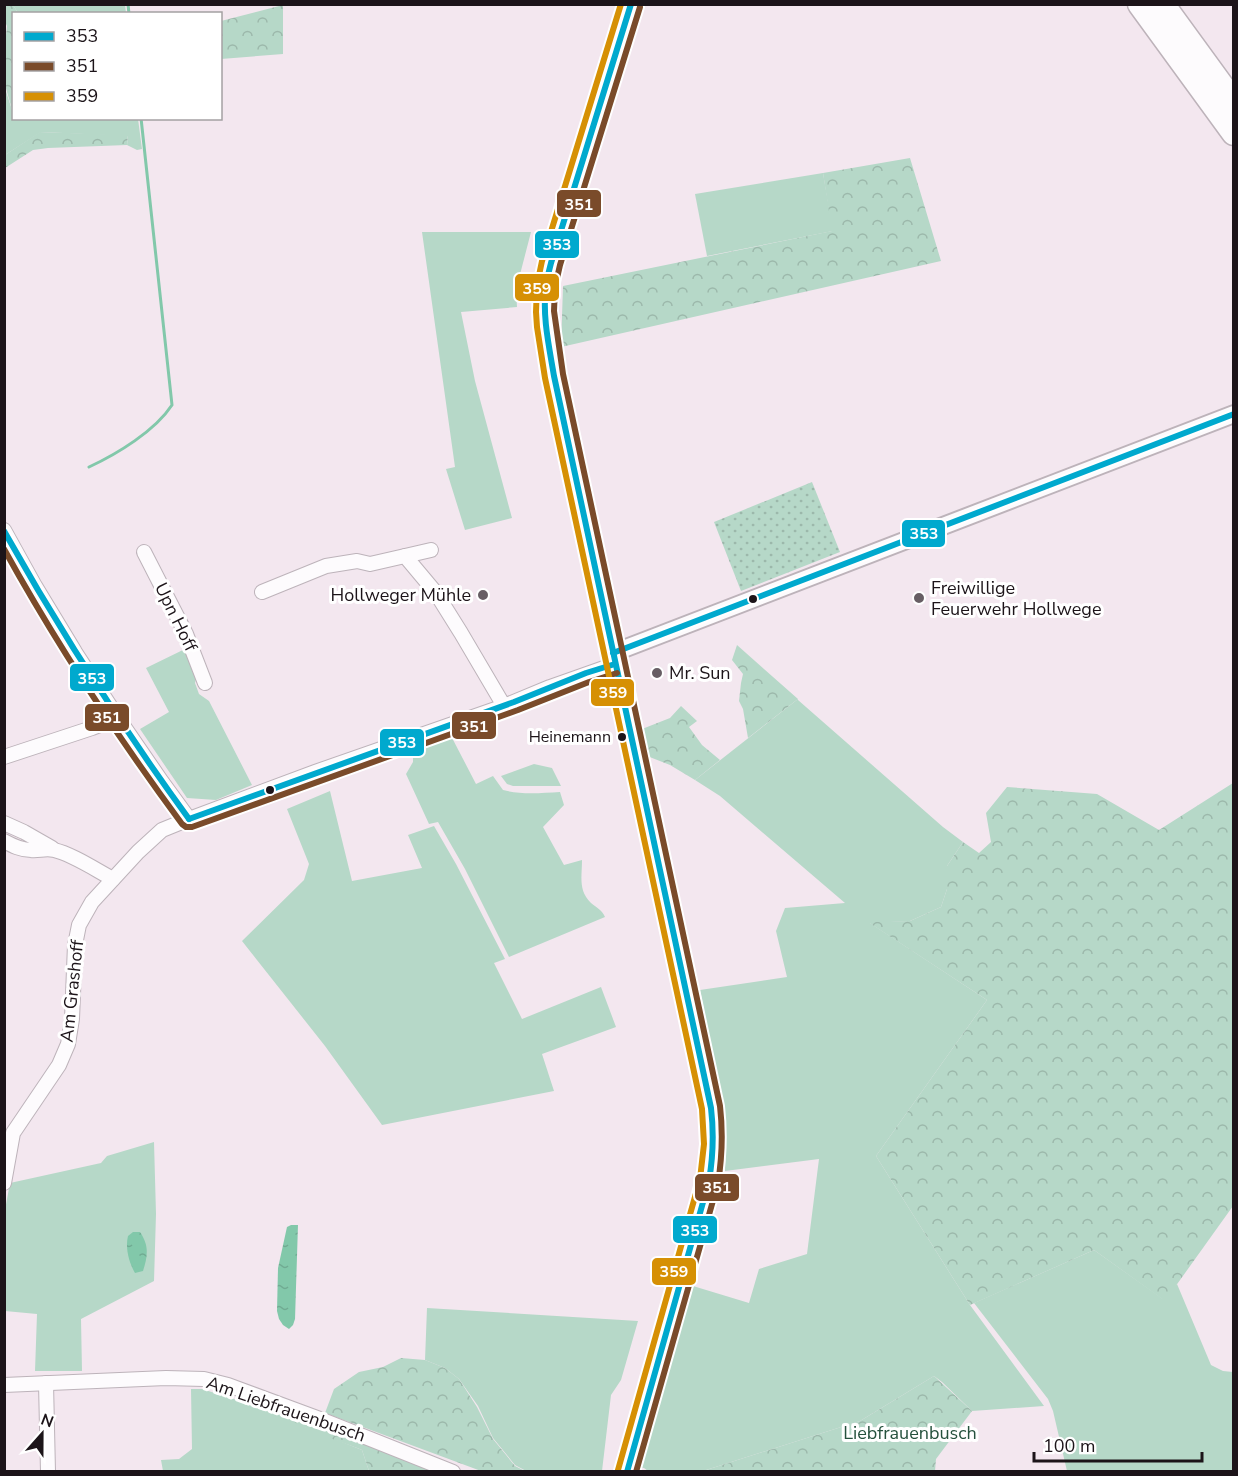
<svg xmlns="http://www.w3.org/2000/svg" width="1238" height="1476" viewBox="0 0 1238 1476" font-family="'Nunito Sans',sans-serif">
<defs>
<pattern id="forest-crowns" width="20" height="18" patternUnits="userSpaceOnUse" patternTransform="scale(1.5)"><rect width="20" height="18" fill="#b6d8c8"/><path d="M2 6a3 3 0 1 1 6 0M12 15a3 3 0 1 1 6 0" fill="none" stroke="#9cb8ab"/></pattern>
<pattern id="park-dots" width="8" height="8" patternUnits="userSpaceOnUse" patternTransform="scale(1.5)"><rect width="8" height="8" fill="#b6d8c8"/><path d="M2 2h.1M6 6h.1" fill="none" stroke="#9cb8ab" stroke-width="1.8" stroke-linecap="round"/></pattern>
<pattern id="water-ripples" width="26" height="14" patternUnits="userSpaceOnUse" patternTransform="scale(1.5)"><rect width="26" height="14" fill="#82c8aa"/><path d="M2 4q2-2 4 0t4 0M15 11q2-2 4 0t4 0" fill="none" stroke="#70ab92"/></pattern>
</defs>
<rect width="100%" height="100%" fill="#f3e7ef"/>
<g fill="#b6d8c8">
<path d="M13,5H125L126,13H18Z"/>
<path d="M4,85L13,113L14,118L138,119L142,149L137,150L127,145L128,136L41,132L5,155Z"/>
<path d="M823,173L833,231L707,256L695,194Z"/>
<path d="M422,232H531L516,290L517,307L461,312L475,381L512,518L465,530L446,469L455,467Z"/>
<path d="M187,648L197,675L195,683L199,694L209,701L252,785L216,800L187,798L140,729L169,712L146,668Z"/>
<path d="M798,699V700L943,827L963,842L947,866V889L941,907L910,921L870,923L987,1000L876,1156L970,1305L1044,1406L972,1411L942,1382L934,1376L860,1421L703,1471H648L644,1468L638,1467L693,1286L749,1303L759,1269L807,1254L819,1159L725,1171L726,1133L722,1099L700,990L787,977L776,931L785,908L845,903L720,796L695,780Z"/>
<path d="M449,732L476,784L493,776L503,790C521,795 541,793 560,792L564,805L543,827L564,865L582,860C582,877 578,890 591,903C597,908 602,910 605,917L509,957L465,869L438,822L429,824L406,774L413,762V745Z"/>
<path d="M534,764L552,768L561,786H513L507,784L501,776Z"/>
<path d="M330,791L352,881L422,868L408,835L434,826L456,864L505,959L494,963L522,1019L601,987L616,1027L542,1054L554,1091L382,1125L325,1046L242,941L304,880L309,864L287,809Z"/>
<path d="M154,1142L156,1214L154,1281L81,1319L82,1371H35L37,1314L5,1311L4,1215L10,1183L101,1163L107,1156Z"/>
<path d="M1094,1250L1163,1299L1177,1284L1211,1365L1223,1371L1233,1372V1471H1067L1053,1411L1048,1399L974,1303Z"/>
<path d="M427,1308L638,1321L621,1380L611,1395L602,1471H526L515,1465L493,1438L478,1406L459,1379L445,1368L425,1360Z"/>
<path d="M191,1389H202L282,1414L305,1427L362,1450L369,1471H163L161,1460L179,1459L192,1449Z"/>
</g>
<g fill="url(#forest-crowns)">
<path d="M5,4L13,5L18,13L14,14L13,113L5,85V44L7,26L5,22Z"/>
<path d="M283,5V54L221,59V21Z"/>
<path d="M40,132L128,135L127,145L48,148L33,150L5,168V155Z"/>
<path d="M910,158L941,261L561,347L563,286L832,231L823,173Z"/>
<path d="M737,645L798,699L748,738L743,709L739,701L741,683L743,674L732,660Z"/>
<path d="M681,706L697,721L689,727L702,745L720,760L695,780L670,765L642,754L637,731L670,718Z"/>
<path d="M1233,783V1206L1165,1301L1094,1250L970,1305L876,1156L987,1000L868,922L910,921L941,907L947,889V866L963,842L979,853L991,842L986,813L1007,787L1097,794L1159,830Z"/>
<path d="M401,1358L425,1360L445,1368L459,1379L477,1407L493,1439L515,1466L525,1471H481L325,1413L334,1389L359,1372L383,1367Z"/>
<path d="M934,1376L972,1411L936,1459L935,1471H703L860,1421Z"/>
<path d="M276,1409L440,1471H369L362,1450C337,1440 294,1427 276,1409Z"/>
</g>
<path fill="url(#park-dots)" d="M812,482L840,552L741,591L714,522Z"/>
<g fill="url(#water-ripples)">
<path d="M291,1225H298L295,1319L293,1325L289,1329L283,1325L279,1319L277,1311L278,1268L287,1227Z"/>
<path d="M133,1232H140C149,1245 148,1256 143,1271L135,1273C129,1263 125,1248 128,1236Z"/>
</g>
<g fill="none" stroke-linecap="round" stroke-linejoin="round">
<g stroke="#82c8aa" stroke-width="3">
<path d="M128,4L129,14"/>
<path d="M89,467C117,454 155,431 172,405L141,118"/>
</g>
<g stroke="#bdb3ba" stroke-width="16">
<g id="minor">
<path d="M4,530L35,586L75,652L118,718L162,782L189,819"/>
<path d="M144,552L186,634L205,683"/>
<path d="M405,556L431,550"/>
<path d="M262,592L326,566L357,561L370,564L405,556L436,593L461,633L504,706"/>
<path d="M4,757L92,728L118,718"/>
<path d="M4,823L24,832L52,848"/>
<path d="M4,841C13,846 21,850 31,850C38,851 46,848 54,850C72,854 96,870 113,879"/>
<path d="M4,1183L13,1133L59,1065L68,1044L72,1019L75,945L79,925L92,902L138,852L162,830L189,819L315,772L504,706L550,687L615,664"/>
<path d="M46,1383L48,1472"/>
<path d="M4,1385L166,1378L204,1379L228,1385L320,1419L453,1472"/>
</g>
</g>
<g stroke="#bdb3ba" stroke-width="20">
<g id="tertiary">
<path d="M613,653L1234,414"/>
<path d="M627,1472L709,1181C714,1156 714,1133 711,1108L658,857L627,721L554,376L546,326L545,311L546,286L551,263L631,4"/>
</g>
</g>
<g stroke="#bdb3ba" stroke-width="27">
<g id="motorway">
<path d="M1140,4L1234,133"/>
<path d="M1162,4L1234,103"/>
</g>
</g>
<use href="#minor" stroke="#fdfbfd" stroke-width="14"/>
<use href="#tertiary" stroke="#fdfbfd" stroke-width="16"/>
<use href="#motorway" stroke="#fdfbfd" stroke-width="24"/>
<g stroke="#fff" stroke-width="10">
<g id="bus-1">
<path d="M4,531C60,631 122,727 189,819"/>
<path d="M613,653L1234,414"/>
<path d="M189,819L514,702L586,673L615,664"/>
<path d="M627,1472L709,1181C713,1157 714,1133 711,1108C659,864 606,620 554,376C549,346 542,316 546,286C547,278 549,271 551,263L631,4"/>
</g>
</g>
<g stroke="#fff" stroke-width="10">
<g id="bus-2">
<path d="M4,549C57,645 117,736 182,824L186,827H192L518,710L589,682L617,673"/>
<path d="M636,1472L718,1183C722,1158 723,1132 720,1106L563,374L554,311L555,287L560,265L640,7"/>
</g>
</g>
<g stroke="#fff" stroke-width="10">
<path id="bus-3" d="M618,1470L700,1179L704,1144L702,1109L545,378L537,327L536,312L537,285L542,261L621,4"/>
</g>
<use href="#bus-1" stroke="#00a9ce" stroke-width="6"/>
<use href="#bus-2" stroke="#7a4b2a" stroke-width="6"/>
<use href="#bus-3" stroke="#d69004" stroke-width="6"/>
</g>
<g fill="#675e64" stroke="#fff" stroke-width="2">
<circle cx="483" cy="595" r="6"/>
<circle cx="919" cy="598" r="6"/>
<circle cx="657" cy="673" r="6"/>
</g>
<g fill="#1c1419" stroke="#fff" stroke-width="2">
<circle cx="753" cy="599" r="5"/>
<circle cx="622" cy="737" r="5"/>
<circle cx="270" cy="790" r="5"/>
</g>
<g text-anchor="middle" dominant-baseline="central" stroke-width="6" stroke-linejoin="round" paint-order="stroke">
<g font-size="16" fill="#1c1419" stroke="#fff" text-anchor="end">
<text x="611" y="737">Heinemann</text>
</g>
<g font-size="18" fill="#1c1419" stroke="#fff" text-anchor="start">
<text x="931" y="588">Freiwillige<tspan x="931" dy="21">Feuerwehr Hollwege</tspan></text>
<text x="471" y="595" text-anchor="end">Hollweger Mühle</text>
<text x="669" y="673">Mr. Sun</text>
</g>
<g font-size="18" fill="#1c1419" stroke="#fff">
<text transform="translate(176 617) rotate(64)">Upn Hoff</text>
<text transform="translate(72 991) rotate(-84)">Am Grashoff</text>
<text transform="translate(286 1409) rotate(19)">Am Liebfrauenbusch</text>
</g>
<g font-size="18" fill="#25513d" stroke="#fff">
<text x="910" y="1433">Liebfrauenbusch</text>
</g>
</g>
<g stroke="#fff" stroke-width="2">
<rect x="556" y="189" width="46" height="29" rx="6" fill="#7a4b2a"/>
<rect x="534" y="230" width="46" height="29" rx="6" fill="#00a9ce"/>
<rect x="514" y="273" width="46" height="29" rx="6" fill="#d69004"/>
<rect x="901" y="519" width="45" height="29" rx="6" fill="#00a9ce"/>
<rect x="69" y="663" width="46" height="29" rx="6" fill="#00a9ce"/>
<rect x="590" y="678" width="45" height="29" rx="6" fill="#d69004"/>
<rect x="84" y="703" width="46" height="29" rx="6" fill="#7a4b2a"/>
<rect x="451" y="711" width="46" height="29" rx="6" fill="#7a4b2a"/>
<rect x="379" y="728" width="46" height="29" rx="6" fill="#00a9ce"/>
<rect x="694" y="1173" width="46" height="29" rx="6" fill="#7a4b2a"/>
<rect x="672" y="1215" width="46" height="29" rx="6" fill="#00a9ce"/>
<rect x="651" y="1257" width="46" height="29" rx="6" fill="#d69004"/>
</g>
<g font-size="16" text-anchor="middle" font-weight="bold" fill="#fff">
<text x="579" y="210">351</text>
<text x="557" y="250">353</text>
<text x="537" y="294">359</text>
<text x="924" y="539">353</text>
<text x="92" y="684">353</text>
<text x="613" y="698">359</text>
<text x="107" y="723">351</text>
<text x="474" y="732">351</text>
<text x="402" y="748">353</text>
<text x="717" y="1193">351</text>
<text x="695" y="1236">353</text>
<text x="674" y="1277">359</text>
</g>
<rect width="1238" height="1476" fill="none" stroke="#1c1419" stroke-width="12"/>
<rect x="12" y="12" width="210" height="108" fill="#ffffff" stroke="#a4a1a3" stroke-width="1.5"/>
<rect x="24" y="32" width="30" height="9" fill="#00a9ce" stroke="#a4a1a3" stroke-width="1.5"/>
<text x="66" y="42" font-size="18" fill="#1c1419">353</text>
<rect x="24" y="62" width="30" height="9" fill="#7a4b2a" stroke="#a4a1a3" stroke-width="1.5"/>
<text x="66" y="72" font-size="18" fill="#1c1419">351</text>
<rect x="24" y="92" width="30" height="9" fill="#d69004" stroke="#a4a1a3" stroke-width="1.5"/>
<text x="66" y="102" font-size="18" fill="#1c1419">359</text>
<g transform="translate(42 1434) rotate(21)" stroke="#ffffff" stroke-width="4.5" paint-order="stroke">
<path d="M0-4.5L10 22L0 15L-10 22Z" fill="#1c1419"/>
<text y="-9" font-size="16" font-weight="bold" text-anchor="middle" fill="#1c1419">N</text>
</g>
<path d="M1034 1452v9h168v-9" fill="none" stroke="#1c1419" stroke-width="3"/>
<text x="1043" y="1452" font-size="18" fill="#1c1419" stroke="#ffffff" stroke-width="4.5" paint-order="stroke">100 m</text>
</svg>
